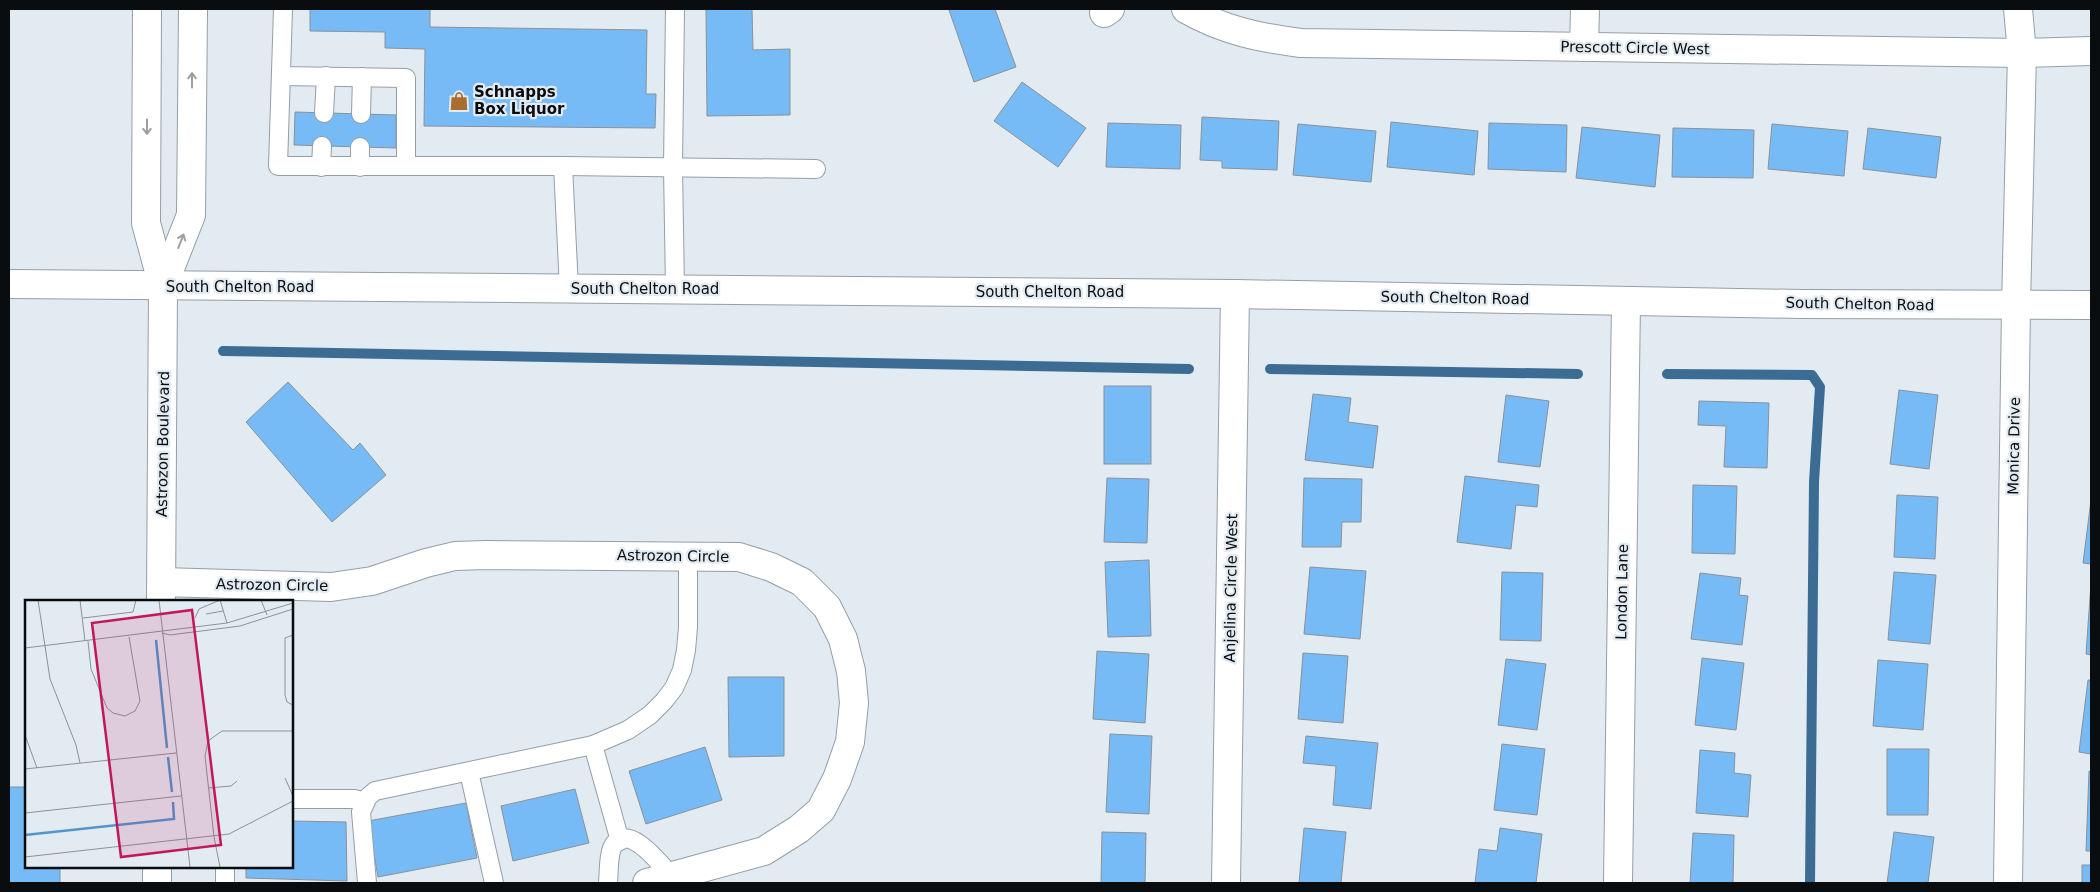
<svg xmlns="http://www.w3.org/2000/svg" width="2100" height="892" viewBox="0 0 2100 892" font-family="'DejaVu Sans',sans-serif">
<rect width="100%" height="100%" fill="#e3ebf2"/>
<g fill="none" stroke-linecap="round" stroke-linejoin="round">
<g stroke="#3c6c94" stroke-width="10">
<path d="M223,351L1189,369"/>
<path d="M1270,369L1578,374"/>
<path d="M1667,374L1812,375L1820,387L1814,482L1810,883"/>
</g>
</g>
<g fill="#77bbf6" stroke="#8a9198">
<path d="M310,9H430V27L647,30L646,94H656L655,128L424,126L425,49L385,48V32L310,31Z"/>
<path d="M706,9H752L753,50L790,49V115L707,116Z"/>
<path d="M953,9H995L1016,67L974,82L949,10Z"/>
<path d="M1022,82L1086,128L1058,167L994,121Z"/>
<path d="M295,112L396,115V148L294,145Z"/>
<path d="M1202,117L1279,121L1277,170L1222,168V161L1200,160Z"/>
<path d="M1391,122L1478,131L1474,175L1387,167Z"/>
<path d="M1108,123L1181,125L1180,169L1106,167Z"/>
<path d="M1489,123L1567,125L1566,172L1488,169Z"/>
<path d="M1298,124L1376,131L1371,182L1293,175Z"/>
<path d="M1772,124L1848,131L1844,176L1768,169Z"/>
<path d="M1582,127L1660,135L1655,187L1576,178Z"/>
<path d="M1673,128L1754,130L1753,178L1672,177Z"/>
<path d="M1868,128L1941,137L1936,178L1863,169Z"/>
<path d="M288,382L353,450L360,443L386,475L332,522L246,422Z"/>
<rect x="1104" y="386" width="47" height="78"/>
<path d="M1899,390L1938,395L1929,469L1890,464Z"/>
<path d="M1313,394L1351,398L1348,422L1378,426L1373,468L1305,460Z"/>
<path d="M1506,395L1549,401L1540,467L1498,462Z"/>
<path d="M1699,401L1769,403L1767,468L1724,467L1726,426L1698,425Z"/>
<path d="M1465,476L1539,485L1537,507L1516,505L1511,549L1457,542Z"/>
<path d="M1107,478L1149,479L1147,543L1104,542Z"/>
<path d="M1304,478L1362,479L1361,522H1342L1341,547H1302Z"/>
<path d="M1693,485L1737,486L1735,554L1692,553Z"/>
<path d="M1897,495L1938,497L1935,559L1894,557Z"/>
<path d="M2091,500V564L2083,563Z"/>
<path d="M1149,560L1151,636L1108,637L1105,562Z"/>
<path d="M1310,567L1366,571L1360,639L1304,634Z"/>
<path d="M1502,572L1543,573L1541,641L1500,640Z"/>
<path d="M1894,572L1936,575L1930,644L1888,640Z"/>
<path d="M1700,573L1741,578L1739,595L1748,596L1742,645L1691,639Z"/>
<path d="M2091,583V655L2086,654Z"/>
<path d="M1097,651L1149,654L1145,723L1093,719Z"/>
<path d="M1303,653L1348,656L1343,723L1298,719Z"/>
<path d="M1702,658L1744,663L1736,730L1695,725Z"/>
<path d="M1506,659L1546,664L1537,730L1498,725Z"/>
<path d="M1878,660L1928,664L1923,730L1873,726Z"/>
<path d="M728,677H784V756L729,757Z"/>
<path d="M2088,680H2091V754L2079,752Z"/>
<path d="M1110,734L1152,736L1149,814L1106,812Z"/>
<path d="M1306,736L1378,743L1371,809L1333,805L1336,766L1303,763Z"/>
<path d="M1502,744L1545,749L1537,815L1494,810Z"/>
<path d="M705,747L722,800L646,824L629,771Z"/>
<path d="M1887,749H1929L1928,815H1887Z"/>
<path d="M1700,750L1735,753L1734,773L1751,775L1748,817L1696,813Z"/>
<path d="M2089,771L2091,772V851H2086Z"/>
<path d="M9,787H26V866H60V883H9Z"/>
<path d="M575,789L589,843L513,861L501,806Z"/>
<path d="M466,803L477,858L378,877L368,821Z"/>
<path d="M291,821L346,822L347,881L246,878V866H291Z"/>
<path d="M1304,828L1346,832L1341,883H1299Z"/>
<path d="M1500,828L1542,834L1536,883H1475L1479,849L1497,851Z"/>
<path d="M1102,832L1146,833L1145,883H1101Z"/>
<path d="M1894,832L1934,837L1928,883H1887Z"/>
<path d="M1693,833L1734,835L1733,883H1690Z"/>
<rect x="2082" y="865" width="9" height="18"/>
</g>
<g fill="none" stroke-linecap="round" stroke-linejoin="round">
<g stroke="#969ea5" stroke-width="20">
<g id="lane">
<path d="M283,9L278,166H563L569,289"/>
<path d="M675,9L673,167L675,289"/>
<path d="M281,76L406,78V166"/>
<path d="M324,113L326,76"/>
<path d="M361,114L362,77"/>
<path d="M563,166L816,169"/>
<path d="M321,167L322,146"/>
<path d="M360,167V147"/>
<path d="M593,745L620,841"/>
<path d="M469,772L494,883"/>
<path d="M291,799H354L365,802"/>
<path d="M225,883V866"/>
<path d="M367,883L361,812L368,797L375,791L593,745L628,730L650,715L664,701L674,688L682,670L686,650L688,627V557"/>
<path d="M608,883C609,873 608,858 612,848C626,818 662,866 672,877"/>
</g>
</g>
<g stroke="#969ea5" stroke-width="30">
<g id="street">
<path d="M1186,9C1222,30 1260,38 1301,43L2022,53L2091,51"/>
<path d="M1104,13L1110,9"/>
<path d="M1584,47L1585,9"/>
<path d="M2016,306L2022,53L2018,9"/>
<path d="M162,582L331,587L372,581L426,563L455,556L486,555L739,557L771,567L802,582L827,607L843,639L851,671L854,703L850,742L837,779L821,810L799,829L764,851L647,883"/>
<path d="M1226,883L1235,294"/>
<path d="M1618,883L1626,301"/>
</g>
</g>
<g stroke="#969ea5" stroke-width="30">
<g id="secondary">
<path d="M147,9L146,223L163,286L161,601"/>
<path d="M9,284L1235,294L1801,304L2091,305"/>
<path d="M163,286L191,215L193,9"/>
<path d="M157,883V866"/>
<path d="M2008,883L2016,306"/>
</g>
</g>
<use href="#lane" stroke="#fff" stroke-width="18"/>
<use href="#street" stroke="#fff" stroke-width="28"/>
<use href="#secondary" stroke="#fff" stroke-width="28"/>
</g>
<defs><path id="oneway-shaft" d="M-6 0H5M1.5-3L5.5 0L1.5 3" fill="none" stroke-width="1.6" stroke-linecap="round" stroke-linejoin="round" transform="scale(1.25)"/></defs>
<g stroke="#9d9e9f">
<use href="#oneway-shaft" transform="translate(192 80) rotate(-90)"/>
<use href="#oneway-shaft" transform="translate(147 127) rotate(90)"/>
<use href="#oneway-shaft" transform="translate(181 241) rotate(-69)"/>
</g>
<defs>
<g id="shop-bare" transform="scale(1.5)"><path d="M-5-2.5h2.3a2.7 3.5 0 0 1 5.4 0H5L5.5 6h-11ZM-1.5-2.5h3a1.5 2.3 0 0 0-3 0Z" fill="#a96d2f" stroke="#e3ebf2" stroke-width="2.5" paint-order="stroke"/></g>
</defs>
<g fill-rule="evenodd">
<use href="#shop-bare" x="459" y="101"/>
</g>
<g text-anchor="middle" dominant-baseline="central" stroke-width="4.5" stroke-linejoin="round" paint-order="stroke">
<g font-size="15" fill="#0a0d0f" stroke="#e3ebf2">
<text transform="translate(1635 48) rotate(1)">Prescott Circle West</text>
<text x="240" y="287">South Chelton Road</text>
<text x="645" y="289">South Chelton Road</text>
<text x="1050" y="292">South Chelton Road</text>
<text transform="translate(1455 298) rotate(1)">South Chelton Road</text>
<text transform="translate(1860 304) rotate(1)">South Chelton Road</text>
<text transform="translate(163 444) rotate(-89)">Astrozon Boulevard</text>
<text transform="translate(2014 446) rotate(-89)">Monica Drive</text>
<text transform="translate(673 556) rotate(1)">Astrozon Circle</text>
<text transform="translate(272 585) rotate(1)">Astrozon Circle</text>
<text transform="translate(1231 588) rotate(-89)">Anjelina Circle West</text>
<text transform="translate(1622 592) rotate(-89)">London Lane</text>
</g>
<g font-size="15" font-weight="bold" fill="#0a0d0f" stroke="#e3ebf2" text-anchor="start">
<text x="474" y="92">Schnapps<tspan x="474" dy="17">Box Liquor</tspan></text>
</g>
</g>
<g transform="translate(25 600)">
<rect width="268" height="268" fill="#e3ebf2"/>
<path fill="none" stroke="#5295cd" stroke-width="2.5" d="M131,40L142,148M143,157L147,192M0,235L149,219L148,202"/>
<path fill="none" stroke="#8c9297" stroke-width="1" d="M13,0L25,79L51,145L55,163M55,0L60,41M134,0L165,267M236,0L242,15M181,14L198,11M58,18L108,12L111,0M170,18L174,9L195,0L202,23M137,33L145,35L215,26L268,9M268,35L260,38V95L262,102L268,105M63,41L66,69L82,108L88,113L100,116L110,111L115,101L104,37M0,48L202,23L268,3M0,135L12,168M0,169L151,153M260,178L268,196M183,188L206,186L212,181M0,213L156,196M0,257L204,234L268,201M195,267L189,237L180,156L183,141L197,131H268"/>
<path fill="#c2185b" fill-opacity="0.15" stroke="#c2185b" stroke-width="2.5" d="M167,10L196,245L96,257L67,23Z"/>
<rect width="268" height="268" fill="none" stroke="#0a0d0f" stroke-width="2.5"/>
</g>
<rect width="2100" height="892" fill="none" stroke="#0a0d0f" stroke-width="20"/>
</svg>
